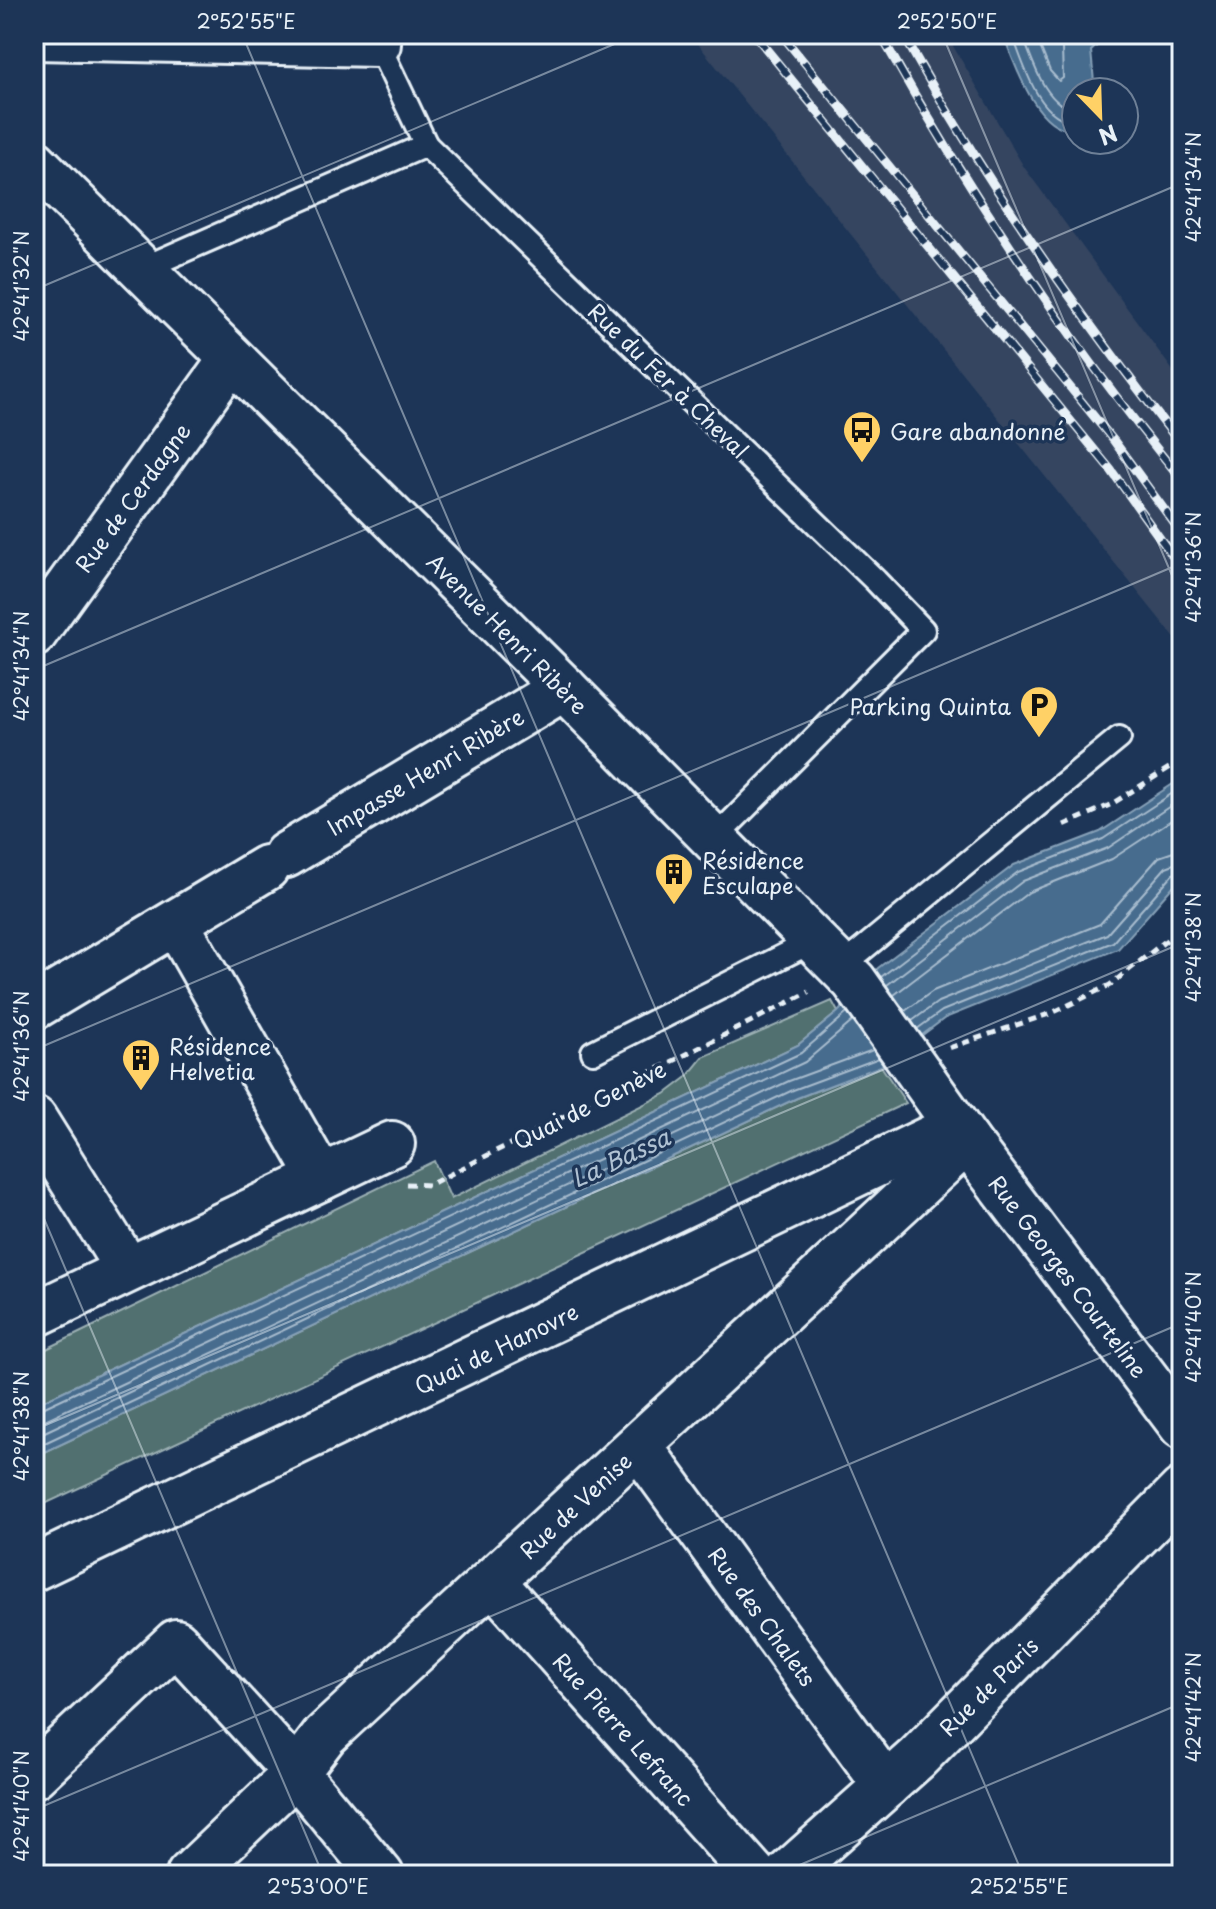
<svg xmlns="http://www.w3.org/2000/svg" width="1216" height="1909" viewBox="0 0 1216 1909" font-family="'Playpen Sans',sans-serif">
<rect width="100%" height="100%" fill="#1d3557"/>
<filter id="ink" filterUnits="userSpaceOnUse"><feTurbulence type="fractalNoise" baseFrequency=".0125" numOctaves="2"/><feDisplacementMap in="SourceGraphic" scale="16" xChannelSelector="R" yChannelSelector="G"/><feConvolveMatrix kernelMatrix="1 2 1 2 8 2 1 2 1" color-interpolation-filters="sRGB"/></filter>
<g filter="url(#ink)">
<path fill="#344560" d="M690,34H946L1024,167L1182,383V647Z"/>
<g fill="#51706f" stroke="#9cb0b4" stroke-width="2">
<path d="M832,1001L838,1012L798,1045L34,1405V1355L434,1161L451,1199L665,1094L686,1078L703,1057Z"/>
<path d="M881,1066L906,1103L34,1509V1457L797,1098Z"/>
</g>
<g fill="#476c8e" stroke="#87a1b8" stroke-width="2">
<path d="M1003,34H1110L1091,51L1095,92H1076V129C1037,135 1014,62 1003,34Z"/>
<path d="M1182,778V876L1118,949L945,1018L881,1066L797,1098L34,1457V1405L798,1045L838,1012L878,968L1014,865L1100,832Z"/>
</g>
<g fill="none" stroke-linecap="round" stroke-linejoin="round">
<g stroke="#a8bcce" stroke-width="2">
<path d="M1012,34C1023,62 1038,121 1076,122"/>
<path d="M1022,34C1033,61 1044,105 1076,111"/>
<path d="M1035,34L1050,71L1059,81L1063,78L1062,49L1067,34"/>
<path d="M881,977L1018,872L1103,839L1182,787"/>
<path d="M887,985L1023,881L1108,848L1182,798"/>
<path d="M894,995L1029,892L1112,859L1182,813"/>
<path d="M905,1011L933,991L1100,924L1159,857L1182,849"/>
<path d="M912,1021L938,1002L1107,934L1166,867L1182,861"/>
<path d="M917,1029L942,1011L1113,942L1173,874L1182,871"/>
<path d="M34,1412L801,1053L847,1013"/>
<path d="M34,1422L45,1420L805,1062L853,1021"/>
<path d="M34,1437L789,1081L873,1050"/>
<path d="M34,1448L793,1090L879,1058"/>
</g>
<g stroke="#e8f1f8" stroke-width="28">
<g id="lane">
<path d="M378,44L426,145"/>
<path d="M139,270L426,145L876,581L923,630L715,838"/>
<path d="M841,967L1119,738"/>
<path d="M593,1052L815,940"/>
</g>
</g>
<g stroke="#e8f1f8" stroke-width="50">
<g id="street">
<path d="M34,37L378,44V34"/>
<path d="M34,162L564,688L854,981L967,1141L1182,1426"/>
<path d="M34,634L231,360"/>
<path d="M286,855L564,688"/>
<path d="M176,923L321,1178"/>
<path d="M34,1007L266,868"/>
<path d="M34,1119L127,1268"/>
<path d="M34,1315L392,1144"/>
<path d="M639,1446L886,1786"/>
<path d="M34,1568L956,1126"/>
<path d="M493,1582L755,1875"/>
<path d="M34,1775L176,1642L296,1773L381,1875"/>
<path d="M189,1875L296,1773L325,1735L967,1141"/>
<path d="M786,1875L917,1758L1182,1490"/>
</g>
</g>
<g stroke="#e8f1f8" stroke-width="5" stroke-dasharray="8 6" stroke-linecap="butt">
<path d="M1064,825L1110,805L1182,760"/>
<path d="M949,1048L1052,1013L1110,985L1182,928"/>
<path d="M406,1184L429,1185L809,992"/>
</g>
<use href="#lane" stroke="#1d3557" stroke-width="22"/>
<use href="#street" stroke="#1d3557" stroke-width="44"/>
<g stroke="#e8f1f8" stroke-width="9">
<g id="rail">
<path d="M754,34L1111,470L1182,569"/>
<path d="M781,34L1114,441L1182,534"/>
<path d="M880,34C968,191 1068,341 1182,480"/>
<path d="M903,34C983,180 1080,315 1182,446"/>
</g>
</g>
<use href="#rail" stroke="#1d3557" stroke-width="6" stroke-dasharray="18" stroke-linecap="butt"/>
</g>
</g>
<path fill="none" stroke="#e8f1f8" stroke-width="2" stroke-opacity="0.45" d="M242,34L1023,1875M942,34L1182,599M34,290L638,34M34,670L1182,183M34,1050L1182,563M34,1195L323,1875M34,1430L1182,943M34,1810L1182,1323M776,1875L1182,1703"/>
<defs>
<g id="bus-pin" transform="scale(2)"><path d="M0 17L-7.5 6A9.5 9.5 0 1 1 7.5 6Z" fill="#ffd166" stroke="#1d3557"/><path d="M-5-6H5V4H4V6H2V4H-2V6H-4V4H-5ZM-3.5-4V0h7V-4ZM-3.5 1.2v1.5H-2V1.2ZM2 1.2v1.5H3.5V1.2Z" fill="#111"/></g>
<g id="parking-pin" transform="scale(2)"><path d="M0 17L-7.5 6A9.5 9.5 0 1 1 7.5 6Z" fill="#ffd166" stroke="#1d3557"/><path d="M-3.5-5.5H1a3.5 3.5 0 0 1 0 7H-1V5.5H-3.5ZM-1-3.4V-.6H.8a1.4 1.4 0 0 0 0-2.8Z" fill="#111"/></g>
<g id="building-pin" transform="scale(2)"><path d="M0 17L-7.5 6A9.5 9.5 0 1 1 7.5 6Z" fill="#ffd166" stroke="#1d3557"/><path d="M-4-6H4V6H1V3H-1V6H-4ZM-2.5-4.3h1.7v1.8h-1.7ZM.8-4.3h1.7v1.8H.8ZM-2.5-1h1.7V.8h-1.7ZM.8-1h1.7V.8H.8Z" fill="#111"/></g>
</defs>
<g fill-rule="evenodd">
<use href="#bus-pin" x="862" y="430"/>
<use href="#parking-pin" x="1039" y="705"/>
<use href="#building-pin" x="674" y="872"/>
<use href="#building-pin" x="141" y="1058"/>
</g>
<g text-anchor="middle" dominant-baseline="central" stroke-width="7" stroke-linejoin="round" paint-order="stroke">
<g font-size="22" fill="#e8f1f8" stroke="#1d3557">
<text transform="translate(669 380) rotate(44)">Rue du Fer à Cheval</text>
<text transform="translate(132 497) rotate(-54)">Rue de Cerdagne</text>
<text transform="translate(508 633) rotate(45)">Avenue Henri Ribère</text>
<text transform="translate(425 771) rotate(-31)">Impasse Henri Ribère</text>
<text transform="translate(589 1104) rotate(-27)">Quai de Genève</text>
<text transform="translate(1069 1276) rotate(53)">Rue Georges Courteline</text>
<text transform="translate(496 1348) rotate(-26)">Quai de Hanovre</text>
<text transform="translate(575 1505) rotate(-43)">Rue de Venise</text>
<text transform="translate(763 1616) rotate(54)">Rue des Chalets</text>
<text transform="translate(988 1686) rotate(-45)">Rue de Paris</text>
<text transform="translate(624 1729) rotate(48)">Rue Pierre Lefranc</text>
</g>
<g font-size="22" fill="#e8f1f8" stroke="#1d3557" text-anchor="start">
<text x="890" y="430">Gare abandonné</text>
<text x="1011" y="705" text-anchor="end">Parking Quinta</text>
<text x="702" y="859">Résidence<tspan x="702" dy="25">Esculape</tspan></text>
<text x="169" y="1045">Résidence<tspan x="169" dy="25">Helvetia</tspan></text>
</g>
<g font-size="24" font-style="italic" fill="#b0c2d3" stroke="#1d3557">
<text transform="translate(620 1157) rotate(-25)">La Bassa</text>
</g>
</g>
<rect width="1216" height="1909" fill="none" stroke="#1d3557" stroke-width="88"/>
<g transform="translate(1100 116) rotate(157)"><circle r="38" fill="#1d3557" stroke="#6e8097" stroke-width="2"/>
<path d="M0-6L14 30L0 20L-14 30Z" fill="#ffd166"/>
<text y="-12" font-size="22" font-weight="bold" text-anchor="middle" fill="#e8f1f8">N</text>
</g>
<rect x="44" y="44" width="1128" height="1821" fill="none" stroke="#e8f1f8" stroke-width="3"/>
<g font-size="20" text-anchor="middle" fill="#e8f1f8">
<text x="246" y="29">2°52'55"E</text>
<text x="947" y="29">2°52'50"E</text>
<text transform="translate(1194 187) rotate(-90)" y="7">42°41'34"N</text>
<text transform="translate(22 286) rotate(-90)" y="7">42°41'32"N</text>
<text transform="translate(1194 567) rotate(-90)" y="7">42°41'36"N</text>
<text transform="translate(22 666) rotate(-90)" y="7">42°41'34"N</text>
<text transform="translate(1194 947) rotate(-90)" y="7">42°41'38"N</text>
<text transform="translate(22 1046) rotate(-90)" y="7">42°41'36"N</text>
<text transform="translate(1194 1327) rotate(-90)" y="7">42°41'40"N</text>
<text transform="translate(22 1426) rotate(-90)" y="7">42°41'38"N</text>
<text transform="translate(1194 1707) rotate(-90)" y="7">42°41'42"N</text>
<text transform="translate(22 1806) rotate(-90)" y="7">42°41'40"N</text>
<text x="318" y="1894">2°53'00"E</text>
<text x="1019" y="1894">2°52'55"E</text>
</g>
</svg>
